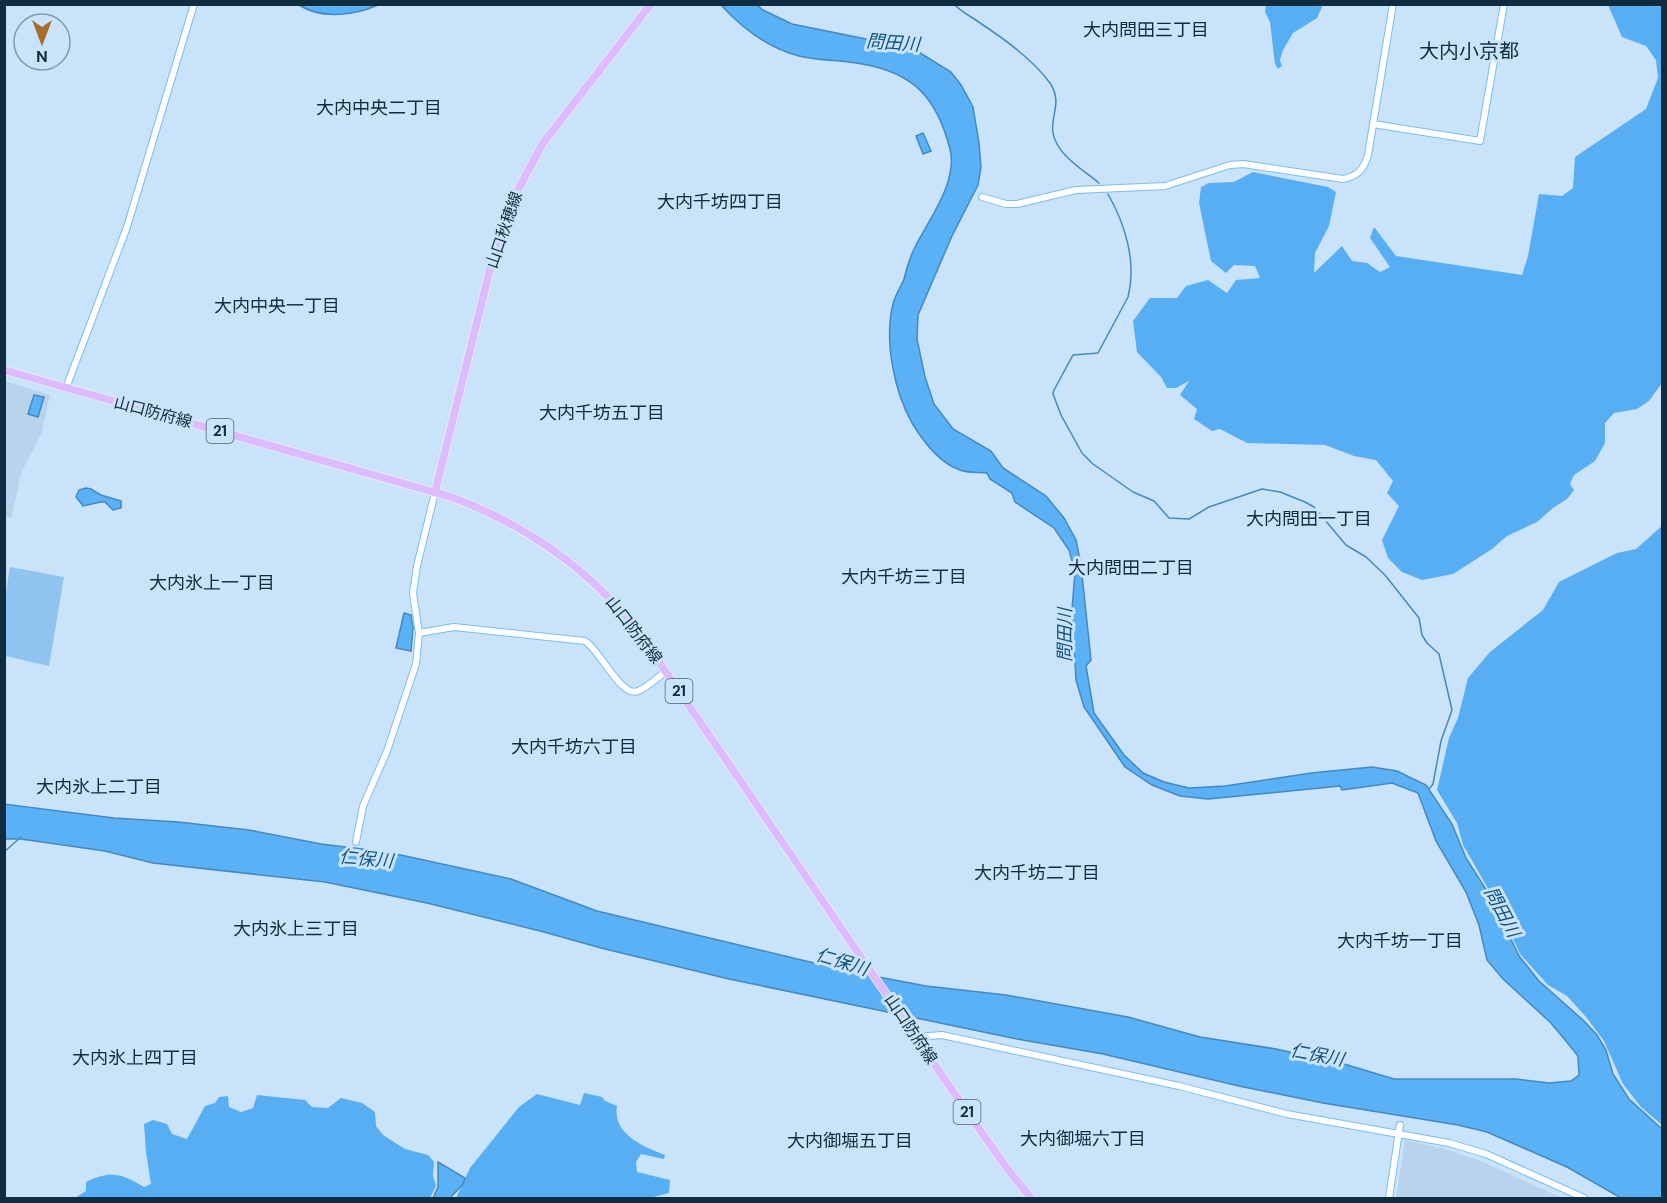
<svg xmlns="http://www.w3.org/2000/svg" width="1667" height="1203" viewBox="0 0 1667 1203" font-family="'DM Sans','Noto Sans JP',sans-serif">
<rect width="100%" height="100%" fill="#c9e3fa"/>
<g fill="#b8d4ed">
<path d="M4,381L50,395L42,432L22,471L11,518L4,516Z"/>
<path d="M1405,1140L1442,1148L1481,1161L1562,1198H1396Z"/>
</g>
<path fill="#90c3ef" d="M10,567L64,577L49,666L5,656V598Z"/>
<g fill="#58aef2">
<path d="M1266,5H1323L1317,18L1293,33L1283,50L1280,60L1282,66L1278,69L1275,64L1270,22L1265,12Z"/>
<path d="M1608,5H1662V383L1649,401L1637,409L1614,413L1605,423V443L1595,461L1574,475L1570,484L1574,490L1567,499L1553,508L1537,522L1507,536L1492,549L1453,574L1422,580L1402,572L1388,558L1382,540L1399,506L1387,493L1393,481L1376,460L1354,456L1325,445L1247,443L1220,429L1212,431L1194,419L1197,409L1180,395L1189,381L1176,388H1167L1161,377L1137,352L1133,321L1150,298H1177L1186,286L1208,280L1227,293L1236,280L1260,278L1255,266L1234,265L1226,273L1211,261L1199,203L1201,187L1209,183L1234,182L1253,172L1328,187L1336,192L1329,226L1315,253L1314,273L1342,246L1352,261L1367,263L1380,272L1390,267L1370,238L1374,227L1396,256L1522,275L1528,256L1539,194L1562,196L1573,188L1575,157L1646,109L1658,78L1656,60L1646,46L1622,37Z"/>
<path d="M1662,526V1125L1641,1107L1623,1084L1604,1041L1586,1017L1567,996L1548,985L1520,954L1497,904L1463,845L1457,823L1437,790L1449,738L1458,718L1468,678L1490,652L1543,610L1559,582L1617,553L1636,549Z"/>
<path d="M584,1093L602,1097L605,1101L617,1106C612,1134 644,1147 665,1155L664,1159L641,1154L636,1162L637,1172L670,1180L669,1193L650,1198H456L470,1168L519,1107L537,1094L580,1105Z"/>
<path d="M257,1095L305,1100L312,1107L328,1108L341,1098L362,1103L375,1112L376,1126L383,1135L405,1149L428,1155L434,1162L433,1176L436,1186L430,1198H75L86,1191V1182C111,1170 122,1174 144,1187L151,1184L146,1152L144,1124L153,1120L167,1124L172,1134L187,1139L205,1106L215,1103L219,1097L228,1096L229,1107L241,1112L253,1108Z"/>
</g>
<g fill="#5bb1f6" stroke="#4489c0" stroke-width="1.5">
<path d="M299,5H378C355,15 322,20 299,5Z"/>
<path d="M721,5H757L763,10L792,24L871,40L909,46L951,72L961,85L973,107L979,143L981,167L978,185L952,236L918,315L917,339L925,377L934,404L953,429L991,451L1003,468L1046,496L1064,518L1076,540L1081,565L1091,660L1086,666L1094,713L1124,755L1143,773L1164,782L1189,788L1225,786L1311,773L1372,767L1397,771L1426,785L1452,824L1466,858L1492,899L1519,956L1539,981L1584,1021L1597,1035L1606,1050L1613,1074L1629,1099L1662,1129V1198H1621L1567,1167L1487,1132L1458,1125L1323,1103L1239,1086L1103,1054L1017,1039L729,979L601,948L544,932L427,903L325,882L153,863L105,851L21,839H5L4,804L114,818L178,822L249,830L321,844L387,852L511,879L597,911L852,972L926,986L1006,995L1128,1017L1200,1037L1276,1049L1344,1064L1394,1079H1516L1549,1083L1571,1081L1579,1075L1578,1056L1566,1041L1550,1022L1503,979L1487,960L1479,925L1466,892L1436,841L1418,793L1392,783L1342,790L1340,786L1208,799L1180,796L1152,785L1125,767L1084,707L1076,680L1072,609L1075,572L1069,550L1054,528L1015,502L1012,493L990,479L987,473C978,472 967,473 960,470C939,463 923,441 912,423C894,391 884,340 893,304C895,295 901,287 904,279C907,267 910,256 916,245C930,218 958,181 950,149C937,99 915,73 862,64C841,60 820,61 799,56C768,48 742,28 721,5Z"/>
<path d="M923,133L931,151L923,154L916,136Z"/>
<path d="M34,395L44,397L38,417L28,414Z"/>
<path d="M86,488L91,489L101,495L121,501V508L113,510L105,502H101L83,506L76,497L79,490Z"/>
<path d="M404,613L411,615L413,628L411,651L396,648Z"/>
<path d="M438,1162L465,1178L463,1184L450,1198H433L438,1187Z"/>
</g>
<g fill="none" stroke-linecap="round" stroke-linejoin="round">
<g stroke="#4489c0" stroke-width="1.5">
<path d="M954,4C962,13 971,16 980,23C1003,38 1034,61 1050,83C1063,103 1050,115 1053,133C1057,155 1082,169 1099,183"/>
<path d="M1108,194C1125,224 1137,262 1128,297L1098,353L1073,355L1054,390L1053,394L1061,415L1082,453L1093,464L1133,492L1154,501L1169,518L1189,519L1209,507L1262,489L1280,492L1305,502L1314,507L1346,545L1366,557L1385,575L1419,618L1422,635L1427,643L1439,654L1452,710L1441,741L1433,784L1429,789"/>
<path d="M4,852L21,837"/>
</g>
<g stroke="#7bbdf5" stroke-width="8">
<g id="minor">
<path d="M1373,124L1480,141L1504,4"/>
<path d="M982,197L1006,204H1017L1076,190L1165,186L1230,165L1243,164L1343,179C1358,176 1364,169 1368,155L1393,4"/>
<path d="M66,388L127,227L194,4"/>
<path d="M419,633L454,627L585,641C600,650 621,698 638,691C648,687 657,678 666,671"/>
<path d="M356,842L363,806L387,751L416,664L419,633L413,593L417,566L435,492"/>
<path d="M916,1037L942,1035L1179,1086L1287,1114L1449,1143L1486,1154L1584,1198"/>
<path d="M1389,1198L1400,1125"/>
</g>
</g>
<g stroke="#fff" stroke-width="9">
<g id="major">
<path d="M4,370L451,497C524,524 586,567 635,627L965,1109L1009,1171L1031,1198"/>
<path d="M435,492L493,257L512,201L543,143L651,4"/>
</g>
</g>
<use href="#minor" stroke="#fff" stroke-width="6"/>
<use href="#major" stroke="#dcbcfe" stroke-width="8"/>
</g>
<g text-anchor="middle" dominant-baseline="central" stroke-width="6" stroke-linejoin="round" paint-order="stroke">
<g fill="#c9e3fa" stroke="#486378" stroke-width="1.5">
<rect x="206.5" y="419" width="27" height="24" rx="4.5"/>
<rect x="665.5" y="679" width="27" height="24" rx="4.5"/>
<rect x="953.5" y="1100" width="27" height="24" rx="4.5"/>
</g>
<g font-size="15" font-weight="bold" fill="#102c41">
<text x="220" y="431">21</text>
<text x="679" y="691">21</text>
<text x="967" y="1112">21</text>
</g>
<g font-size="16" fill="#102c41" stroke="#c9e3fa">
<text transform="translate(504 230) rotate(-71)">山口秋穂線</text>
<text transform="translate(153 412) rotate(15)">山口防府線</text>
<text transform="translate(634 630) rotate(52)">山口防府線</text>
<text transform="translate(911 1029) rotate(56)">山口防府線</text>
</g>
<g font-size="18" fill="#102c41" stroke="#c9e3fa">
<text x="1146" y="30">大内問田三丁目</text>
<text x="379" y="108">大内中央二丁目</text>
<text x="720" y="202">大内千坊四丁目</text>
<text x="277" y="306">大内中央一丁目</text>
<text x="602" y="413">大内千坊五丁目</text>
<text x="1309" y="519">大内問田一丁目</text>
<text x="1131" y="568">大内問田二丁目</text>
<text x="904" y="577">大内千坊三丁目</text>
<text x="212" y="583">大内氷上一丁目</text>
<text x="574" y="747">大内千坊六丁目</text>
<text x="99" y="787">大内氷上二丁目</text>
<text x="1037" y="873">大内千坊二丁目</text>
<text x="296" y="929">大内氷上三丁目</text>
<text x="1400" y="941">大内千坊一丁目</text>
<text x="135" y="1058">大内氷上四丁目</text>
<text x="1083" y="1139">大内御堀六丁目</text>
<text x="850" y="1141">大内御堀五丁目</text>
</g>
<g font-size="18" font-style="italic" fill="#14537f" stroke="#c9e3fa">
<text transform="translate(893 43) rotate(4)">問田川</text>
<text transform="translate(1065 635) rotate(-90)">問田川</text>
<text transform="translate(366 859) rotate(5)">仁保川</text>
<text transform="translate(1502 912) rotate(62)">問田川</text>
<text transform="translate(842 962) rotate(17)">仁保川</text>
<text transform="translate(1317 1055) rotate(11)">仁保川</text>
</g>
<g font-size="20" fill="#102c41" stroke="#c9e3fa">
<text x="1469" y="51">大内小京都</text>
</g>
</g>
<rect width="1667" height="1203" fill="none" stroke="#102c41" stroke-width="12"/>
<g transform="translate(42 42) rotate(180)"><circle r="28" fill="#c9e3fa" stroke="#7f9ab0" stroke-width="1.5"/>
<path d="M0-4.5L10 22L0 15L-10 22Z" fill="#a66c2c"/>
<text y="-9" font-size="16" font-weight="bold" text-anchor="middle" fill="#102c41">N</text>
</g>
</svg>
